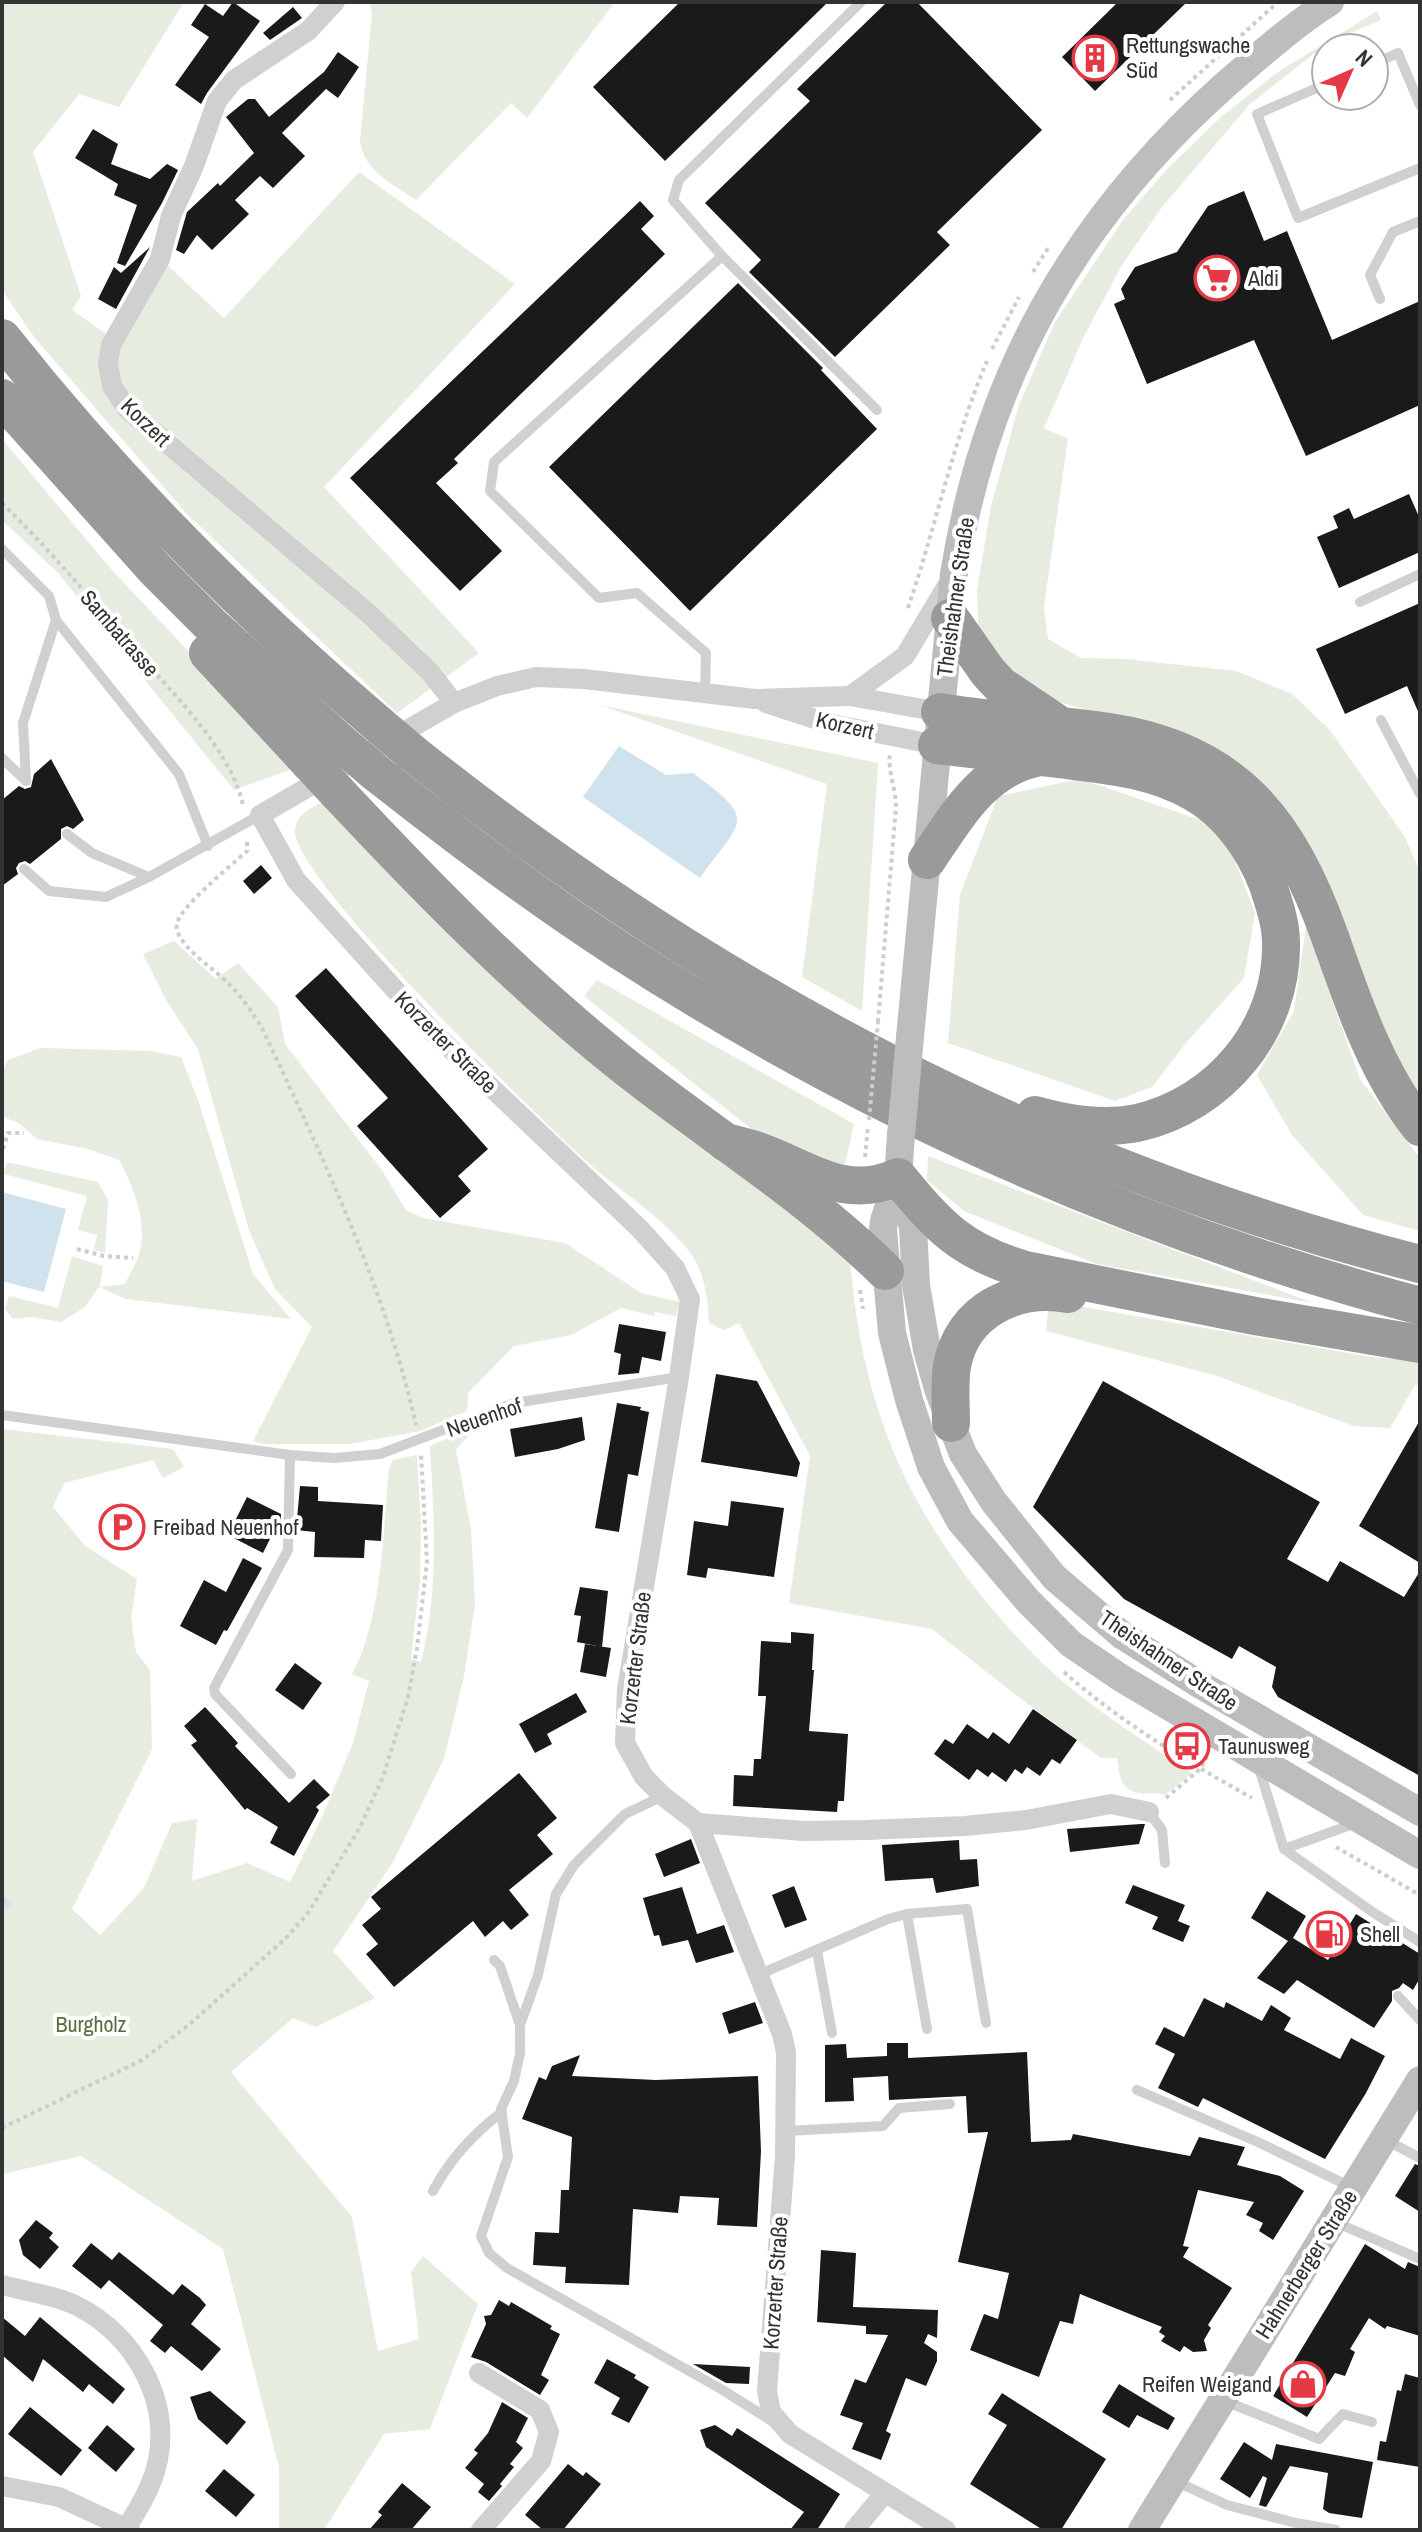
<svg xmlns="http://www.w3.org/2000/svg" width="1422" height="2532" viewBox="0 0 1422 2532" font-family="'Archivo Narrow',sans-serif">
<rect width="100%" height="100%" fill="#fff"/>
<g fill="#e6ecdf">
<path d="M2,2H184L119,107L79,94L33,152L81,296L72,310L119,343L166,264L224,318L359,172L515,284L324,487L479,653L397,713L185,512L34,337L2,290Z"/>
<path d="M370,2H615L527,118L511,103L416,200C392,184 364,171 360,141L372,14Z"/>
<path d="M1377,11L1381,20L1348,34L1311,56L1250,104L1162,207L1122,265L1084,336L1044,428L1068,439L1044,607L1048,639L1081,658L1125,659L1236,671L1292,694L1330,730L1405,837L1420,872V1109L1339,930L1102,714L1044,698L979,645L977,590L991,506L1019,405L1055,322L1123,220L1168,168L1221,117L1278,72Z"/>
<path d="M2,439L111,569L297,767L234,790L58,573L2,520Z"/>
<path d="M600,705L878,763L862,1011L802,977L827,784Z"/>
<path d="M1081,779L1203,821L1228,843L1255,913L1244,978L1185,1044L1152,1087L1115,1101L948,1043L960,895L998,796Z"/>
<path d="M329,799L849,1248C859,1383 892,1482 976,1589C1004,1624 1033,1657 1068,1686C1107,1718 1150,1745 1192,1773L1165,1795C1155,1792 1148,1795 1139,1793C1120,1791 1119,1773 1117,1758H1101L1016,1695L932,1629L789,1603L810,1456L739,1323L724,1330L709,1323C708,1301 705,1273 691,1254C665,1218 623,1194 591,1165C546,1126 289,874 295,830C297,812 315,806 329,799Z"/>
<path d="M1306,926L1360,1079L1420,1158V1231L1363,1215L1292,1135L1257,1075L1294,1011Z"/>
<path d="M174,941L216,979L238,963L278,1007L285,1044L381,1169L406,1210L423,1218L565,1243L641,1293L680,1302L676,1316L655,1312L654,1316L621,1308L571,1335L514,1346L468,1393L467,1411L420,1431L350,1444H264L253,1441L312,1327L275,1289L249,1230L198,1049L166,1000L143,954Z"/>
<path d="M597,980L854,1124L844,1169L764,1139L584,996Z"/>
<path d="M40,1048L150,1051L181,1057L199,1103L253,1274L291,1319L126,1299L99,1287L85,1307L61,1322L32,1317L13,1319L5,1309L9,1296L58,1308L72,1256L103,1266L100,1287L125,1284C129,1275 136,1265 139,1255C148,1222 134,1188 119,1160L88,1149L37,1139L20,1124L2,1116V1071L8,1060Z"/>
<path d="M928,1156L1313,1303L1097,1264L964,1211L927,1180Z"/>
<path d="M7,1162L98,1182L108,1200L105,1253L94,1250L97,1235L78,1230L87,1196L4,1174Z"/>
<path d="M1049,1301L1371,1357L1420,1361V1385H1415L1390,1428L1354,1426L1214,1375L1046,1331Z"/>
<path d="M488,1420L465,1439L456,1450L471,1529L475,1604L464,1676L444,1759L393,1862L333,1951L375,1998L316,2027L293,2018L231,2072L352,2217L378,2351L419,2339L411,2272L423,2256L478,2304L430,2429L384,2434L324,2530H279V2467L223,2249L81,2156L2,2174V1429L173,1449L184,1467L163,1478L153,1460L64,1483L53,1507L85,1546L137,1579L131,1618L136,1652L150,1670L152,1749L72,1909L100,1935L144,1888L172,1823L197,1819L192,1881L247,1863L290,1882L322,1817L353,1743L369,1681L352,1674C382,1620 383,1531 389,1469L393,1460L417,1455L421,1524L420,1579L411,1659L421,1662C439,1592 434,1517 430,1446Z"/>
</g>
<g fill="#cfe2ee">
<path d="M619,746L666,775L693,773C758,821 743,818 700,878L583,797Z"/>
<path d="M2,1192L66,1209L44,1292L2,1281Z"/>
</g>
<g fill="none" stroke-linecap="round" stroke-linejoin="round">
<path stroke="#cfe2ee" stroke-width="7" d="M2,1899L7,1904"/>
</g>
<g fill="#1a1a1a">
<path d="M233,2L260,21L207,93L201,104L175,85L209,37L191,25L205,4L223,16Z"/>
<path d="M680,2H828L665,161L593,87Z"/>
<path d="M887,2H917L1042,130L937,232L950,245L835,357L749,272L761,260L705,203L810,101L797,89Z"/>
<path d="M1118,2H1187L1095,91L1062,57Z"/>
<path d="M293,7L302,18L270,40L263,33Z"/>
<path d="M338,52L359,67L338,98L326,89L282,133L305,156L273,188L260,176L235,200L249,214L212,250L197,235L184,254L176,250L187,212L218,183L220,186L254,153L226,117L248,99H255L269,117L324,72Z"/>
<path d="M93,129L118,144L111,164L150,179L167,164L178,170L162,203L125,266L117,263L137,205L114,195L118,184L75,158Z"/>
<path d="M1244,191L1264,241L1287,231L1332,340L1420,301V405L1306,456L1254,340L1147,384L1114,304L1125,299L1121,289L1135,267L1177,252L1208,206Z"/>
<path d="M640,201L654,216L641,229L665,254L454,459L458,463L436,483L502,551L460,591L350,478Z"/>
<path d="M150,247L116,309L98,299L114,267L121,273Z"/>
<path d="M738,283L823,368L821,370L877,429L690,611L549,467Z"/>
<path d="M1409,494L1420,519V552L1339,588L1317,537L1338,528L1333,516L1349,508L1354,519Z"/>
<path d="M1420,603V716L1407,686L1345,714L1316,649Z"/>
<path d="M51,759L84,820L73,829L67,826L61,829V839L30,864L25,861L19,863L16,868L18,874L2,886V800L19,786L25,789L31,787L34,774Z"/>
<path d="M261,865L272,878L254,894L243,881Z"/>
<path d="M326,968L488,1149L458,1176L471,1191L440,1218L357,1126L388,1098L295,996Z"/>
<path d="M619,1324L666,1332L661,1361L642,1357L639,1373L618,1375L621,1354L614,1352Z"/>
<path d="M716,1374L757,1381L800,1463L797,1477L701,1462Z"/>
<path d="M1103,1381L1320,1502L1287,1559L1328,1582L1340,1561L1404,1597L1420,1571V1776L1278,1697L1272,1687L1276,1667L1239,1646L1232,1659L1124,1599L1033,1507Z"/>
<path d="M617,1403L641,1407L640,1410L649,1412L638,1476L628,1474L619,1532L595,1528Z"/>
<path d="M582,1417L585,1440L558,1449L515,1457L510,1429Z"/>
<path d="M1420,1420V1563L1359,1526Z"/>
<path d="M300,1486L318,1487V1501L383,1505L381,1541L365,1540L364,1558L314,1557L315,1532L296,1530Z"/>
<path d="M247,1497L281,1514L280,1530L275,1529L263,1553L228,1535Z"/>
<path d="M731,1501L784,1508L774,1577L708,1568L706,1578L687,1575L694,1521L728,1526Z"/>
<path d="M243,1558L262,1568L227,1631L224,1630L216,1645L180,1626L204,1580L226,1592Z"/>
<path d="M580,1587L608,1591L602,1647L577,1642L581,1616L574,1615Z"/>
<path d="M791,1632L814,1634L812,1670H814L809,1731L848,1734L844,1801H838L837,1812L733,1806L734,1775L753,1776L754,1759H761L766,1696H758L761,1641L791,1643Z"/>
<path d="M585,1644L611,1648L606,1677L580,1672Z"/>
<path d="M295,1663L322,1683L303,1710L275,1690Z"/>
<path d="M576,1693L587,1712L547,1734L552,1744L535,1753L519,1724Z"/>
<path d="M205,1707L238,1743L235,1746L289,1803L314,1779L330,1795L316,1807L319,1810L294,1856L270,1843L278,1827L247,1808L245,1810L191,1745L197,1741L184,1726Z"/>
<path d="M1033,1709L1077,1740L1060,1764L1052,1759L1040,1776L1027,1767L1022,1774L1015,1769L1006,1782L992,1772L988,1777L977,1769L969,1780L934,1754L945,1739L953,1744L967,1724L988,1739L993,1732L1009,1744Z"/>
<path d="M519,1773L557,1818L537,1835L553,1854L509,1890L529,1915L511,1930L503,1921L485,1937L473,1921L394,1987L366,1954L378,1944L362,1925L381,1909L371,1897Z"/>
<path d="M1141,1824H1145L1139,1844L1070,1852L1067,1829Z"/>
<path d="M691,1839L700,1863L664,1877L655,1854Z"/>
<path d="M959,1840L960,1860L977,1859L979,1886L936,1893L933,1878L885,1881L882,1845Z"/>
<path d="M1133,1885L1185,1905L1178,1921L1190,1926L1183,1942L1152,1929L1158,1917L1125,1903Z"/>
<path d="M794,1886L807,1920L785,1928L772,1895Z"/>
<path d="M682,1887L697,1934L724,1925L734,1952L696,1963L688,1940L662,1946L659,1935L654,1936L643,1898Z"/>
<path d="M1267,1891L1306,1916L1293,1938L1328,1960L1356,1914L1420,1954V1978L1413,1990L1403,1983L1399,1988L1392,1991V2001L1374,2028L1297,1980L1284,1994L1257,1978L1288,1941L1251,1918Z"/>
<path d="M1204,1998L1224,2008L1226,2002L1262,2021L1271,2005L1291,2018L1284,2030L1340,2059L1351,2038L1385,2056L1366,2093L1325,2159L1203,2098L1198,2107L1158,2088L1175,2054L1155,2044L1164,2027L1184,2037Z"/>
<path d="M755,2002L763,2023L729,2034L722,2013Z"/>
<path d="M887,2043H908V2058L1027,2052L1031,2142L1071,2140L1073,2134L1190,2156L1199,2137L1245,2147L1237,2165L1280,2176L1304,2191L1273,2240L1259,2231L1263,2223L1246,2215L1254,2202L1198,2190L1183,2246L1189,2247L1183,2257L1232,2288L1208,2325L1211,2328L1204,2340L1207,2351L1193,2352L1184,2346L1180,2352L1161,2341L1165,2336L1159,2332L1162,2327L1080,2294L1073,2324L1060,2321L1039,2377L970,2350L984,2314L998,2319L1009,2273L958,2262L988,2132L968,2133L966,2096L889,2100L888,2076L853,2078L854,2101L825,2102V2045L846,2044L847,2058L887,2056Z"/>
<path d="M580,2055L572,2076L656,2080L758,2076L761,2151L757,2227L717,2225L719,2198L680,2196L678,2213L633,2209L629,2285L565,2283L566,2267L533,2265L535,2232L559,2233L561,2190H569L572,2137L522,2119L539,2077L546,2080L552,2066Z"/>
<path d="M1415,2164L1420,2166V2212L1395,2196Z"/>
<path d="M36,2220L53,2233L49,2238L59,2247L40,2269L23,2255L19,2240Z"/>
<path d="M91,2243L112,2260L119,2252L173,2295L182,2284L200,2298L206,2305L191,2324L221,2349L202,2371L171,2346L165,2353L150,2341L163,2325L109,2280L101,2289L72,2266Z"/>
<path d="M1365,2244L1405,2269L1408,2262L1420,2267V2336L1387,2326L1385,2329L1369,2318L1350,2349L1355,2352L1345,2376L1335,2373L1307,2417L1273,2396Z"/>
<path d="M821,2250L856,2253L853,2307L938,2310L937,2338L928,2334L924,2343L937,2352V2361L926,2386L906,2378L886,2431L891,2434L881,2460L852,2449L863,2423L840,2415L855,2379L866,2383L888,2335L866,2334V2326L817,2322Z"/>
<path d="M499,2300L509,2306L511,2302L552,2326L550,2329L560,2334L541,2375L549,2380L540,2395L486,2362L471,2357L486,2324L484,2316L491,2315Z"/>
<path d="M2,2317L25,2336L40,2317L125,2389L113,2404L89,2384L83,2392L43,2359L33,2382L2,2355Z"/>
<path d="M607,2359L636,2375L634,2378L649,2387L629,2423L611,2414L620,2398L594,2383Z"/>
<path d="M693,2364L750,2367L749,2384L726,2383Z"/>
<path d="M1405,2374L1420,2378V2467L1377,2460L1380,2441L1386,2442L1397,2390L1401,2391Z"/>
<path d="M1119,2384L1175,2418L1168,2430L1137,2415L1129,2428L1102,2412Z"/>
<path d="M210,2391L246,2422L227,2445L198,2419L190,2397Z"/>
<path d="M1002,2393L1106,2459L1061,2530H1043L970,2484L1007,2425L988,2414Z"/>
<path d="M502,2402L528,2418L516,2442L523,2448L510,2464L514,2467L500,2484L502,2486L489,2501L478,2492L484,2484L465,2468L478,2453L474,2450L488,2433Z"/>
<path d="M30,2407L82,2450L61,2476L8,2434Z"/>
<path d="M107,2425L135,2449L116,2472L88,2448Z"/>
<path d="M715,2425L732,2436L737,2428L840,2494L817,2530H790L804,2512L706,2447L700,2430Z"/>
<path d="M1244,2442L1272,2460L1276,2444L1373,2462L1362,2518L1329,2513L1323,2509L1328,2473L1290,2466L1266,2507L1259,2505L1267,2478L1263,2476L1250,2498L1220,2479Z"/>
<path d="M568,2464L583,2476L586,2472L601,2484L563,2530H543L525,2515Z"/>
<path d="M224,2469L255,2495L236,2517L205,2491Z"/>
<path d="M402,2483L431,2507L411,2530H369L382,2515L378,2512Z"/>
</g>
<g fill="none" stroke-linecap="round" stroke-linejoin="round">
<g stroke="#cdcdcd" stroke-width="4" stroke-dasharray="4 4" stroke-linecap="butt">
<path d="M1170,100L1278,2"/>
<path d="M1033,272L1050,245"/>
<path d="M992,349L1019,297"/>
<path d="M2,503C49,549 92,600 135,650C173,694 230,748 243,805"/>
<path d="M908,608C936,526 953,441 987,361"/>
<path d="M247,842V851C232,865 182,905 177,923C172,943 216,970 228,983C241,996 252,1012 262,1028C322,1156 385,1287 416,1425"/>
<path d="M878,1022L896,807C896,789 887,768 890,754"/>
<path d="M3,1149L8,1133H24"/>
<path d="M865,1157L868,1126"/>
<path d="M2,1165L3,1163"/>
<path d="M77,1249L104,1256L133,1258"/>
<path d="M860,1290L863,1309"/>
<path d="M1064,1672C1120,1722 1186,1761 1252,1798"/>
<path d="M1166,1798L1200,1769L1207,1757"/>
<path d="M1336,1847L1420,1895"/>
<path d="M2,2128L142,2060L190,2024L286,1938L308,1913L360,1827L383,1777L408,1697L417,1648L427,1562L421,1454"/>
</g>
<g stroke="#d0d0d0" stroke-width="10">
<path d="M1374,64L1398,53L1420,105"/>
<path d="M1326,84L1257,114L1298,218L1420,168"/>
<path d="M722,256L877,410"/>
<path d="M1380,299L1370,275L1393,232L1420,221"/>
<path d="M2,549L49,596L56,620L23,723L26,781"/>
<path d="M1360,602L1420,574"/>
<path d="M56,620L179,774L208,846"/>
<path d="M705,693L706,653L637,593L599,598L490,491L494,462L722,256L673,200L679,180L861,2"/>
<path d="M1381,720L1420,794"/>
<path d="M2,758L26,781"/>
<path d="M67,834L92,853L149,877L260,815"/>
<path d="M24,869L49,891L106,897L149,877"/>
<path d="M2,1415L290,1455L334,1458L380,1454L514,1403L679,1377"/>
<path d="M290,1455L288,1550L214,1688L215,1694L291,1774"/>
<path d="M1258,1765L1284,1849L1356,1823"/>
<path d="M1149,1812L1162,1830L1165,1863"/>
<path d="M1284,1849L1371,1911L1420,1942"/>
<path d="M907,1914L927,2029"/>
<path d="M817,1951L832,2033"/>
<path d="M494,1960L500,1966L520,2025V2053L514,2081L501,2109L508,2157L481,2236L489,2253L507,2268L721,2389L772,2421"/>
<path d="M758,1975L888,1919L907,1914L967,1909L986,2023"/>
<path d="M1398,1996L1420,2020"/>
<path d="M520,2025L538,1975L556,1894L574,1865L625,1814L663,1796"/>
<path d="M1137,2090L1260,2143L1351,2187"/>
<path d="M786,2131L883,2126L899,2108L950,2104"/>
<path d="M1386,2140L1420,2158"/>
<path d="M433,2191C450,2159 473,2134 502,2112"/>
<path d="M1335,2222L1420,2259"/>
<path d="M1225,2401L1319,2439L1343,2414L1372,2422"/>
<path d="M1175,2481L1227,2505L1296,2523L1336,2530"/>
</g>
<g stroke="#d0d0d0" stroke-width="20">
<path d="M335,2L308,31L234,80L217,101L194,166L171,216L160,259L111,345L108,363L112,386L127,409L370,615L430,672L454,703"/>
<path d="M850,696L905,656L950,581"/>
<path d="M766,703L827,723L937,745"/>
<path d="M940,712L850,696L755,699L584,679L536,677L497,686L454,703L260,815L296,880L435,1034L639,1228L675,1268L690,1299L679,1377L627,1689L625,1743L644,1777L663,1796L698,1823L782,2034L786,2052L785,2156L767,2391L771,2412L790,2434L946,2530"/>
<path d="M698,1823L804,1831L866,1830L965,1826L1026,1820L1111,1804L1149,1812"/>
<path d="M2,2285C27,2292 56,2295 79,2307C134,2336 170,2398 158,2460C153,2485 140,2506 127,2527"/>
<path d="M479,2373L540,2410L549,2432L541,2461L481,2530"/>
<path d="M2,2486L59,2497L130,2530"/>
<path d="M854,2530L885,2493"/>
</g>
<g stroke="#bdbdbd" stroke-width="28">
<path d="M910,1037L954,574C986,375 1075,219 1225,85C1259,56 1292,26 1330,2"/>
<path d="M901,1135L898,1177L884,1221L883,1230L892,1333L909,1400L931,1467L960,1521L1029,1602L1071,1644L1121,1678L1420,1855"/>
<path d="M900,1186L913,1227L916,1285L927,1350L939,1392L963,1454L994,1502L1054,1577L1123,1636L1199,1684L1420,1812"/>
<path d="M1142,2530L1420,2080"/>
</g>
<g stroke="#9a9a9a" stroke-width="38">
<path d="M2,338C114,480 240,606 378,724"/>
<path d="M2,398L155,569L210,624L342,744"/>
<path d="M950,618L988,672L1000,685L1058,724"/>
<path d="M208,653L310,763"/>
<path d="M940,712C996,722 1053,723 1109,732C1235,751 1289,822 1330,937C1353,1002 1376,1072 1420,1127"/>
<path d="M937,745C978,750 1018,754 1058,759C1105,765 1151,768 1193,792C1228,811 1254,848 1268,885C1274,904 1281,923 1281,943C1283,1029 1219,1105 1137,1123C1102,1130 1068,1124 1035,1115"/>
<path d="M411,752C713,993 1045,1168 1420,1264"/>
<path d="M375,772C454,834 534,895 619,950C866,1110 1135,1230 1420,1306"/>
<path d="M338,793C427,888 517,980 618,1061C706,1132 804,1191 885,1271"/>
<path d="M927,860C957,816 983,768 1039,757"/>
<path d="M725,1142C737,1145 750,1148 761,1152C809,1169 844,1201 898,1177C939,1227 961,1251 1025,1270L1255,1316L1420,1344"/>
<path d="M951,1423C951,1405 949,1385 952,1366C962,1310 1016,1285 1068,1294"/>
</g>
<path stroke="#cdcdcd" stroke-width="4" stroke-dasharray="4 4" stroke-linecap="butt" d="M869,1120L878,1022"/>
<path stroke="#bdbdbd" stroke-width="28" d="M901,1135L910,1037"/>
<g stroke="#9a9a9a" stroke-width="38">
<path d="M378,724L411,752"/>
<path d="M342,744L375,772"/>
<path d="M310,763L338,793"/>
</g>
</g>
<defs>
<g id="building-ring" transform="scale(2.3)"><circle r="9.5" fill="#fff" stroke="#e63946" stroke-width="1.5"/><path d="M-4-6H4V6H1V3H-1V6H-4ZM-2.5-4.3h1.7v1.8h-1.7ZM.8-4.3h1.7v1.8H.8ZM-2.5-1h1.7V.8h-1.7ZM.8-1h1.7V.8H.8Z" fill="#e63946"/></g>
<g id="supermarket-ring" transform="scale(2.3)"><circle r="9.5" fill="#fff" stroke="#e63946" stroke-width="1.5"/><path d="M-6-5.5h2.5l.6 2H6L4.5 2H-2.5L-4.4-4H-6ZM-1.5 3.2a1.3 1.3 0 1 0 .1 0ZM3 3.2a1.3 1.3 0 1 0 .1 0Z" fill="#e63946"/></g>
<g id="parking-ring" transform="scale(2.3)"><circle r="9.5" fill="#fff" stroke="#e63946" stroke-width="1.5"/><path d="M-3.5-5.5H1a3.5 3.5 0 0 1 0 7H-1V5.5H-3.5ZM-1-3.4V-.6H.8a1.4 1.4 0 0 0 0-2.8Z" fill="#e63946"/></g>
<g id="bus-ring" transform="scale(2.3)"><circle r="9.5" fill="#fff" stroke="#e63946" stroke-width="1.5"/><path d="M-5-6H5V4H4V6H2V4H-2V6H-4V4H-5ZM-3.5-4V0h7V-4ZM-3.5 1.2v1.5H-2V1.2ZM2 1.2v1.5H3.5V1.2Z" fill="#e63946"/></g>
<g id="fuel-ring" transform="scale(2.3)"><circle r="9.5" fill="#fff" stroke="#e63946" stroke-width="1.5"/><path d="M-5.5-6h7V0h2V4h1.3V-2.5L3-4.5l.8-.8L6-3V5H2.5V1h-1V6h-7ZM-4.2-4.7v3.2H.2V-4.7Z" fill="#e63946"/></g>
<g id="shop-ring" transform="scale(2.3)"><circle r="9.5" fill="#fff" stroke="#e63946" stroke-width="1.5"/><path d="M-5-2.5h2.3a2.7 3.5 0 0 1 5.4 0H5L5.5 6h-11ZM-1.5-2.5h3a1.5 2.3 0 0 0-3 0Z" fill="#e63946"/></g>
</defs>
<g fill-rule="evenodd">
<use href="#building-ring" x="1095" y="58"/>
<use href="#supermarket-ring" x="1217" y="278"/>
<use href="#parking-ring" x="122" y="1527"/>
<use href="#bus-ring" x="1187" y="1746"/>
<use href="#fuel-ring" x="1329" y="1934"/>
<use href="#shop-ring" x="1303" y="2384"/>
</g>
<g text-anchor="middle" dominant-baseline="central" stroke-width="8" stroke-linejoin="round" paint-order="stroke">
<g font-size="22" fill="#333" stroke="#fff" text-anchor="start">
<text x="1126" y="45">Rettungswache<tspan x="1126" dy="25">Süd</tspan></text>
<text x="1248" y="278">Aldi</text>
<text x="153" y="1527">Freibad Neuenhof</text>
<text x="1218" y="1746">Taunusweg</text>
<text x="1360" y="1934">Shell</text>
<text x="1272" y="2384" text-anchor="end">Reifen Weigand</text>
</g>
<g font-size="22" fill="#333" stroke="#fff">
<text transform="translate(146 422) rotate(44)">Korzert</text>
<text transform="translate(955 597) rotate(-82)">Theishahner Straße</text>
<text transform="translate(120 633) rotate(49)">Sambatrasse</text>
<text transform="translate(845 725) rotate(13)">Korzert</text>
<text transform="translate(446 1042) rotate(45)">Korzerter Straße</text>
<text transform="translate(484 1417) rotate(-19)">Neuenhof</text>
<text transform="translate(635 1658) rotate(-83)">Korzerter Straße</text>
<text transform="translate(1169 1660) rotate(34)">Theishahner Straße</text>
<text transform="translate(1306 2264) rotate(-58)">Hahnerberger Straße</text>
<text transform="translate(775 2283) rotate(-86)">Korzerter Straße</text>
</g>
<g font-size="22" fill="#56703f" stroke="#fff">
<text x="91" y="2024">Burgholz</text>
</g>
</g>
<rect width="1422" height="2532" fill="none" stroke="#333333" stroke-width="8"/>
<g transform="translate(1350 72) rotate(45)"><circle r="38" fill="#ffffff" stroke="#adadad" stroke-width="2"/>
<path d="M0-6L14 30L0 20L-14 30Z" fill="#e63946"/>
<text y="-12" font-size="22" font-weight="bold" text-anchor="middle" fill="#333333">N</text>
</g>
</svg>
